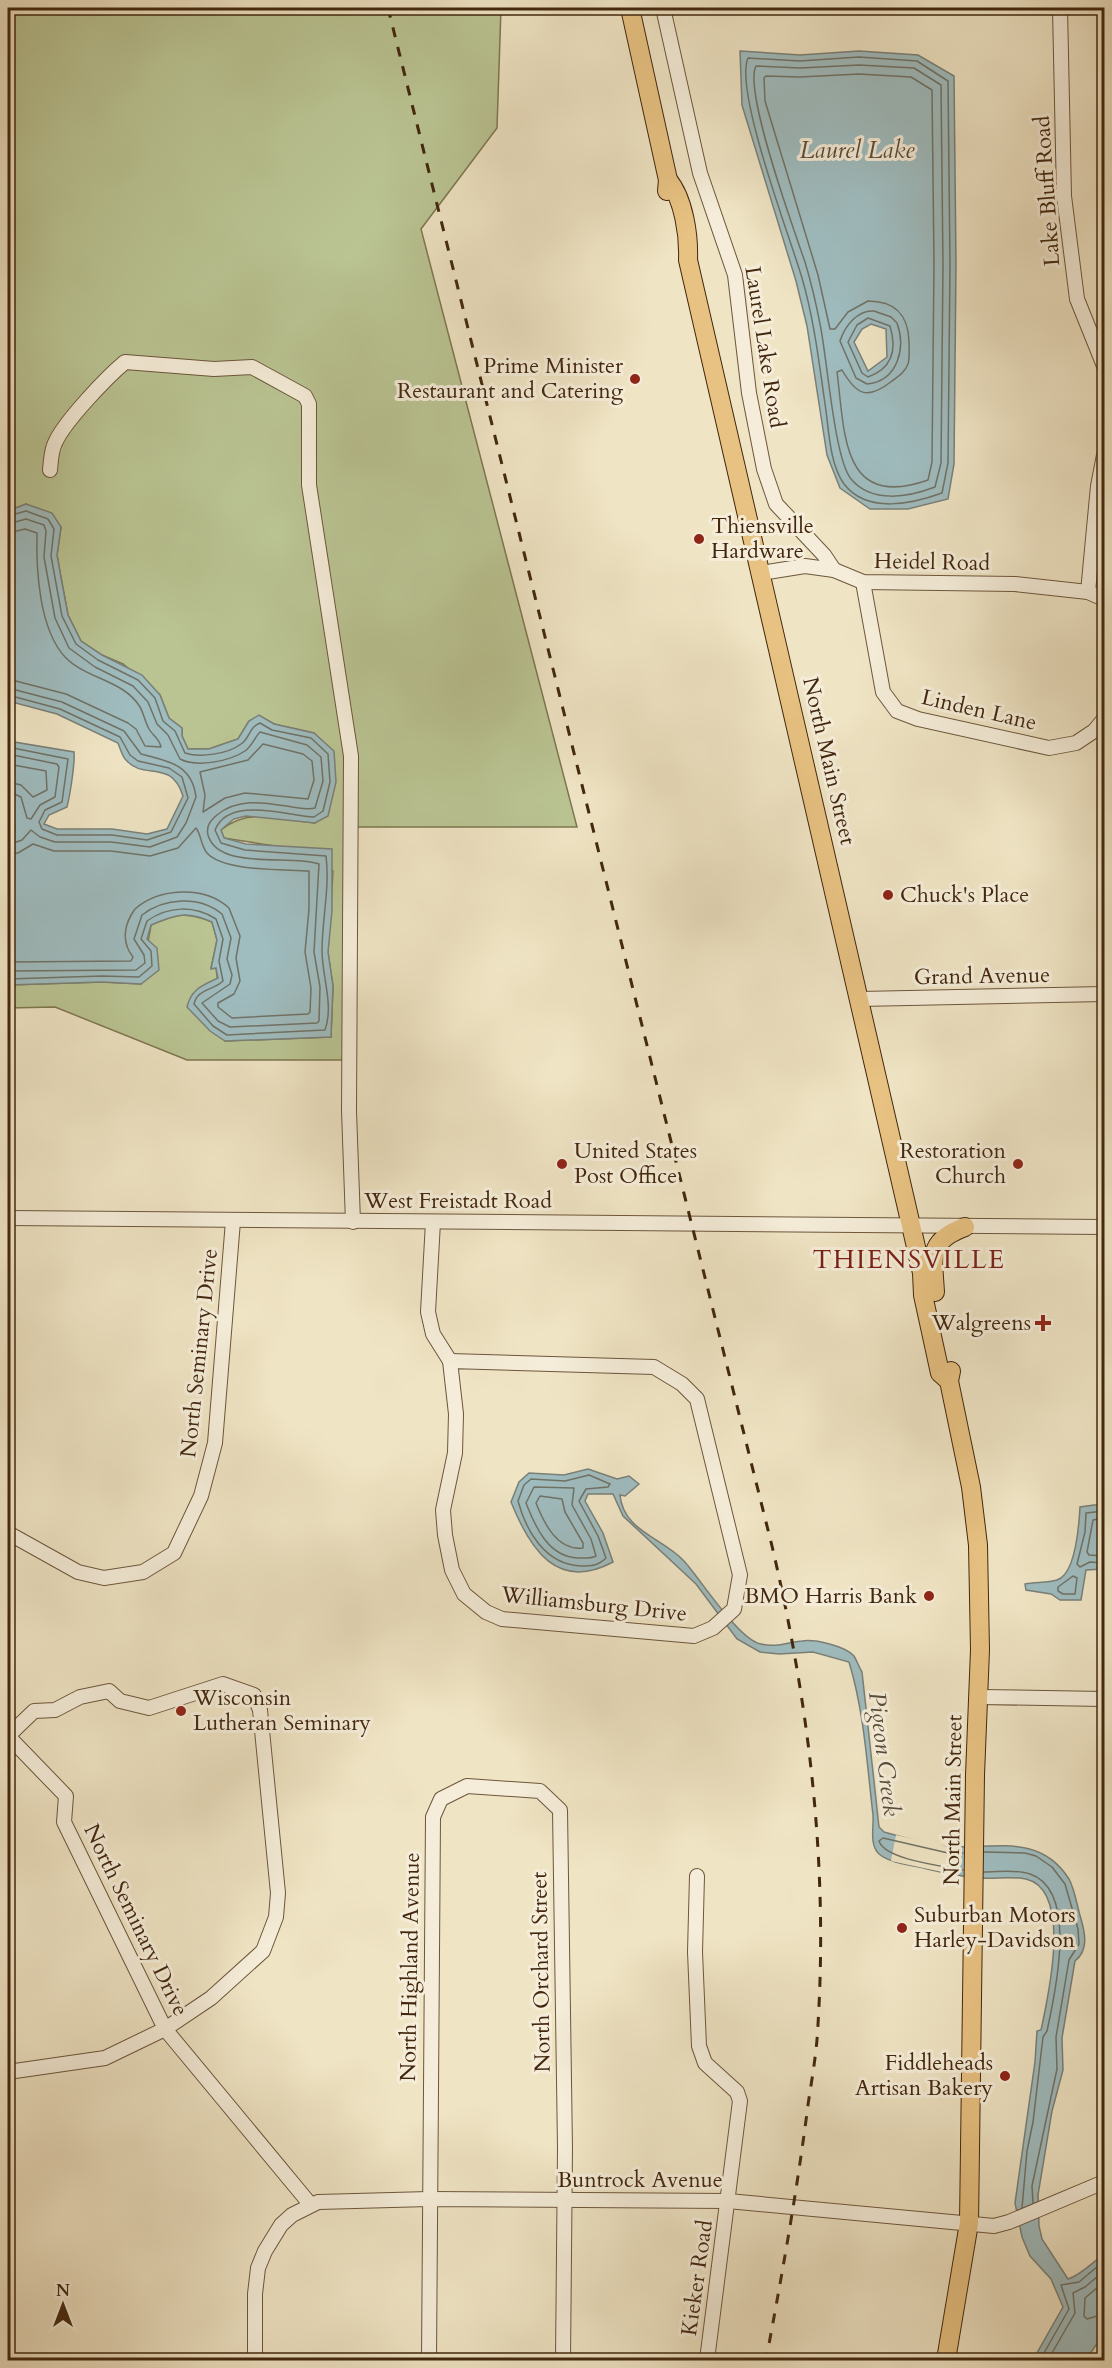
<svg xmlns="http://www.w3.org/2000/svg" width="1112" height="2368" viewBox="0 0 1112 2368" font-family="Cardo,serif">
<rect width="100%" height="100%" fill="#efe4c4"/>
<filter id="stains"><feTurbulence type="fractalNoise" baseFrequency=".00333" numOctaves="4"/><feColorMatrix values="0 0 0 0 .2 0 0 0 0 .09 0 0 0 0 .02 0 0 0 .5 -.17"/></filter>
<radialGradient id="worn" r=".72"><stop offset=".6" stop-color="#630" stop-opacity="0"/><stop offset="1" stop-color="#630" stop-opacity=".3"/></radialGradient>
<g fill="#bac493" stroke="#7e7650" stroke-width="1.5">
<path d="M8,8H501L497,128L421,229L577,827H350L349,1060H187L55,1007L8,1008V985L102,982L141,984L151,925C177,914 186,911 212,922L217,940L211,968H216L225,1041L331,1037L333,986L328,952L333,871L281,847L224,838L221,830C248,807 282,819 315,823L314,733L274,724L260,716L249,721L238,739L209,749H188L182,736V728L169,718L160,695L123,664L102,655L81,641L68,615L62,583L57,555L61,527L37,509L26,504L8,511Z"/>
<path d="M8,801L12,808L15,829L8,833Z"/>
</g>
<g fill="#9fbcbf" stroke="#7a8078" stroke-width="1.5" fill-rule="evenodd">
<path d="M740,51L800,55L859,51L918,55L954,76L956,264L954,464L948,499L908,509H870L840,488L827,455L807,326L796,281L742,105ZM871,324L886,329L887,357L868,371L854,342L862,329Z"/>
<path d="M26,504L52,513L61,527L57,555L62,583L68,615L81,641L102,655L142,675L160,695L169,718L182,728V736L188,749H209L238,739L249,721L259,715L274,724L314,733L334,751L336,782L328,816L315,823L246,816L234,819L221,830L224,838L246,844L332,849V911L328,952L333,986L331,1037L225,1041L210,1031L187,1007C191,989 203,985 218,978L216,968L211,969L217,940L212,922C187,911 176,914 151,925L147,939L157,948L159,970L141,984L102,982L8,985V833L15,828L12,808L8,801V741L74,752C75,764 70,795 67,807L49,815L44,824L57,829H112L147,834L167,829L183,796C171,758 144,781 126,760C122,756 120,748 118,743L57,714L8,701V511Z"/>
<path d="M588,1469L617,1479L629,1476L639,1484L625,1496L620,1495C623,1531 663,1538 684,1561C701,1580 739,1640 761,1644C776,1648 788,1642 802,1641C815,1639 845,1646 854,1656C857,1661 859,1667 862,1672L879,1827L884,1832C905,1837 930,1847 951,1847C996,1848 1041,1834 1069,1879C1075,1890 1077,1906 1081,1919C1085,1933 1089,1950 1075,1961L1062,2038L1063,2070L1052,2111L1038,2195L1039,2226L1042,2239L1068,2279C1081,2275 1093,2262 1104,2254V2333L1086,2360H1033L1063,2307L1051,2279L1030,2256L1022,2237L1015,2203L1035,2062L1037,2031L1041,2030C1048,1997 1073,1890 1026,1879C1012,1876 995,1879 981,1878C962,1877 945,1873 927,1869C912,1865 891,1864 879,1854C869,1844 874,1827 873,1815C867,1764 864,1711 849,1662L813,1652L779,1654L760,1652L737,1639L696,1584L623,1516L613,1494H588L585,1501L603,1533L613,1562C557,1592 530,1549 511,1502L519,1482L529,1473L564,1475Z"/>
<path d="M1094,1505H1104V1569L1086,1570L1081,1600H1060L1051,1594L1026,1590L1025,1584C1035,1582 1048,1583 1057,1580C1076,1574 1079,1525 1080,1507Z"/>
</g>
<path fill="#efe4c4" d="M896,1835L949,1847L947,1873L891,1861Z"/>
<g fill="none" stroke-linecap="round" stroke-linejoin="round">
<g stroke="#707266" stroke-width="1.5">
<path d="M859,57L917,61L948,81L950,264L948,463L942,493C912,504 867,514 844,484C829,463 829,428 825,404C819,362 814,319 802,278C790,237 734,91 748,58L800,61Z"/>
<path d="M859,65L914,68L941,85L943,264L941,463L935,487C909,497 872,504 851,479C834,458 827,356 820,324C816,303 811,282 805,262C794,230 743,90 756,66L800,68Z"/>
<path d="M859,74L911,77L932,90L934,264L932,462L928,480C841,511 845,433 837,372L842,370C857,396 868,400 892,381C899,376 905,372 908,364C910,357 909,348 909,341C908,315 896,301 868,301L848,312L835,329H830L818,275L765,101L764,78L766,76L800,77Z"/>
<path d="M874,311L891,317L897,323C906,348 898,381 867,384L856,378L840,341C845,326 857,310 874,311Z"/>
<path d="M868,318L890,326C897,349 893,368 868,377L862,373L848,342L857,325Z"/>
<path d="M8,516L26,511L48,519L54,529L51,556L62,616L76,644L98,660L138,680L155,698L163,721L175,731L185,753C200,758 228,754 241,744C250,738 249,727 260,723L272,730L311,738L328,754L330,782L323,811L314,817C287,816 229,795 215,830L221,843L245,850L326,856C330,888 322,919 322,951C322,976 334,1005 325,1030L227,1035L213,1026L194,1004C197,989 214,990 223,981L219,961L223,939L216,919C194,905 168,906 147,921L141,939L151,951L152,966L139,977L102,976L8,979"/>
<path d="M8,524L26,519L44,525L46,531L44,557L55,618L69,648L95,667L133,686L148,702L157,724L168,735L180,759C197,768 230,761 245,751C252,746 255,737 260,732L307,745L321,757L323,781L315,808C308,810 300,808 292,807C266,803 239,797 217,815C210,821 206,826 208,835C218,871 292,854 319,864L314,952L320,987L319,1021L317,1023L230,1027L218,1021L202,1003L230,984L232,975L227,959L231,938L222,914C199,895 164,898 142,915L134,939L144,955L145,963L136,970L8,971"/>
<path d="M8,533L25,529L37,533C36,569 39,629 65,657C86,679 124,680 140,707C144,714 145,722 149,729C153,736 159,738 161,747L145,746L136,729L128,723L66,694L8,679"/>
<path d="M8,688L62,702L124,731L141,754C168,761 192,764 196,797L186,823L177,837L150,847L111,842H55L40,837L31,830L22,840L8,845"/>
<path d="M8,695L60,709L120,737L130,755L138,761L169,768L182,777L188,798L171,832L147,840L112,835H57L42,829L39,822L45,810L62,802L68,759L8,747"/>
<path d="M263,744L303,754L312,761L314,780L308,799L245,793L225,798L203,812L205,795L200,772L248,760Z"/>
<path d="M8,754L57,764L59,767L55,797L40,805L31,819L27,818L21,797L8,791"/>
<path d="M8,764L46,771L47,790L33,797L21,785L8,782"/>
<path d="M8,854L18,853L33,844L54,851H111L150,856L178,848L196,828C201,834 201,846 207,853C224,872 284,869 309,871V909L305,952L311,988L310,1012L308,1014L232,1018L218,1007V1003L234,994L240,981L236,958L240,936L229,908C204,885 159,888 135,909C124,924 121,942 133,957L131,961L8,962"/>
<path d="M589,1475L610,1484L608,1487L586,1489L579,1501L598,1536L606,1558C598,1566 591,1566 580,1566C545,1564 526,1531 518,1501L524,1485L531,1479L565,1481Z"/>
<path d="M534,1487L574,1488L572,1505L591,1539L596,1556C590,1559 584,1558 578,1558C548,1557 535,1526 526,1503Z"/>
<path d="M540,1496L562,1499L565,1512L583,1543V1548C557,1551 544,1523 536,1503Z"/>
<path d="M1104,1511L1086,1513L1085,1532L1077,1564L1080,1567L1090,1562L1104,1563"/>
<path d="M1104,1518L1093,1520L1087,1552L1089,1555L1104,1556"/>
<path d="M1073,1576L1077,1578L1075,1594H1063L1058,1591V1587Z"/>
<path d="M984,1852L1025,1853L1036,1856L1052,1867L1065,1884L1078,1929L1079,1944L1069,1960L1056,2037L1057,2069L1032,2186L1033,2203"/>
<path d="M963,1870C944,1866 885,1860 879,1841L883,1838L948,1853H963"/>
<path d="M984,1872C998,1872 1017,1869 1030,1874C1079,1890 1055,1994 1047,2031L1043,2037L1033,2122L1027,2151L1022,2208"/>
<path d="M1104,2282L1085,2298L1084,2316L1087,2319L1104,2314"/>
<path d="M1040,2360L1069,2309L1061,2285L1079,2282L1104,2261"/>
<path d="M1048,2360L1075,2313L1073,2293L1085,2287L1104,2271"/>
</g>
<g stroke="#6d563c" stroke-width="16">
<g id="minor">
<path d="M663,8L700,173L735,275L749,393L764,469L776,504L824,555L834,570"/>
<path d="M1060,8L1064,196L1077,299L1104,366"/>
<path d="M50,470C51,461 51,451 55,443C64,422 107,377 125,362L214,369L252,367L305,396L309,404V485L351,756L349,1111L353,1222"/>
<path d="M761,573L805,566L834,570L863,582L1015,584L1088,592L1104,599"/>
<path d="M863,582L883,692L897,711L918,719L1049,748L1076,743L1094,731L1104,719"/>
<path d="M1088,592L1098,486L1104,455"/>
<path d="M860,999L1104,994"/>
<path d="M8,1218L1104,1227"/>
<path d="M433,1222L428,1312L433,1334L450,1361"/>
<path d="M450,1361L654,1367L682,1384L697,1399L740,1575L734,1609L713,1628L694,1636L502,1619L486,1612L464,1594L452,1570L445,1535L443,1510L455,1453L456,1414Z"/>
<path d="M8,1533L78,1572L104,1578L143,1572L174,1553L201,1496L215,1443L233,1221"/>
<path d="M979,1697L1104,1699"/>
<path d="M697,1876L695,1952L699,2046L705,2063L737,2092L740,2101L707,2360"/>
<path d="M8,2072L105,2058L165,2029L211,1998L263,1951L276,1917L278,1893L260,1710L254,1695L223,1684L149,1708L120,1701L109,1691L80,1697L55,1710L34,1711L8,1736L66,1796L64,1822L165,2029L310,2204"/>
<path d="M255,2360V2294L258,2268L265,2251L281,2225L292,2215L318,2202L429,2199L728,2201L994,2226L1009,2222L1104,2182"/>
<path d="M429,2360L433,1817L441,1799L467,1786L540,1791L560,1810L565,2148L563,2360"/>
</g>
</g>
<g stroke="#42270e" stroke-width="20">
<g id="major">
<path d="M630,8L668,180L667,191"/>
<path d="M668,180C684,199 689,236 688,260L922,1273L923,1295L940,1373L949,1381"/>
<path d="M935,1292C933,1257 927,1241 965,1227"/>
<path d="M946,2360L969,2223L975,1775L980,1650L978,1545L971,1487L949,1381L951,1371"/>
</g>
</g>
<use href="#minor" stroke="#f5edd9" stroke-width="14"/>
<use href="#major" stroke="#e8c282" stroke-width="18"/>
<path stroke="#42270e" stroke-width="3" stroke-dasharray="10 10" stroke-linecap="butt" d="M388,8L772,1546C809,1704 828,1862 818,2024C817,2051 812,2078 808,2105C797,2191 782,2275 766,2360"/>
</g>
<g fill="#8f2418" stroke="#f5edd9" stroke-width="2">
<circle cx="635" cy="379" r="6"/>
<circle cx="699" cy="539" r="6"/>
<circle cx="888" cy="895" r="6"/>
<circle cx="562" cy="1164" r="6"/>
<circle cx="1018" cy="1164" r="6"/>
<path d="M1040 1314h6v6h6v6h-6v6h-6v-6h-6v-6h6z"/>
<circle cx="929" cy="1596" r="6"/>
<circle cx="181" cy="1711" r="6"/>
<circle cx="902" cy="1928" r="6"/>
<circle cx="1005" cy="2076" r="6"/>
</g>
<g text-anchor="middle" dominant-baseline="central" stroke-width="6" stroke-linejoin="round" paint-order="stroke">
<g font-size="22" fill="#42270e" stroke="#f5edd9">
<text transform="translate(1047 191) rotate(-94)">Lake Bluff Road</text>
<text transform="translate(765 347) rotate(81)">Laurel Lake Road</text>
<text transform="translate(932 562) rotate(1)">Heidel Road</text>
<text transform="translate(979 710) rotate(13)">Linden Lane</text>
<text transform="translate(829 761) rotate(77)">North Main Street</text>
<text transform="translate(982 976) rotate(-1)">Grand Avenue</text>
<text x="458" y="1201">West Freistadt Road</text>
<text transform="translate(199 1353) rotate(-84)">North Seminary Drive</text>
<text transform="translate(594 1604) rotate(6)">Williamsburg Drive</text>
<text transform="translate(953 1800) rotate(-89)">North Main Street</text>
<text transform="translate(136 1920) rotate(64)">North Seminary Drive</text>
<text transform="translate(410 1967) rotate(-89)">North Highland Avenue</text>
<text transform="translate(541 1972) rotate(-91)">North Orchard Street</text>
<text x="640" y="2180">Buntrock Avenue</text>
<text transform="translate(697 2278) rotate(-82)">Kieker Road</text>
</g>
<g font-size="22" fill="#42270e" stroke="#f5edd9" text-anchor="end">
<text x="623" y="366">Prime Minister<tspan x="623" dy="25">Restaurant and Catering</tspan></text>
<text x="711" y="526" text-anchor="start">Thiensville<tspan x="711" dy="25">Hardware</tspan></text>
<text x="900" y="895" text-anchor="start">Chuck's Place</text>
<text x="574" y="1151" text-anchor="start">United States<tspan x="574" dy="25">Post Office</tspan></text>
<text x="1006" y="1151">Restoration<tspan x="1006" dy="25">Church</tspan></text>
<text x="1031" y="1323">Walgreens</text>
<text x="917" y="1596">BMO Harris Bank</text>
<text x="193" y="1698" text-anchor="start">Wisconsin<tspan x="193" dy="25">Lutheran Seminary</tspan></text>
<text x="914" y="1915" text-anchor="start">Suburban Motors<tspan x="914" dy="25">Harley-Davidson</tspan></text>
<text x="993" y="2063">Fiddleheads<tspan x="993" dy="25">Artisan Bakery</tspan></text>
</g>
<g font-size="24" font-style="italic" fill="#594c3a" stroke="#f5edd9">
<text x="857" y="150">Laurel Lake</text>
<text transform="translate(884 1754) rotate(83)">Pigeon Creek</text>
</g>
<g font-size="26" letter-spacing="1.5" fill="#7a1f14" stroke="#f5edd9">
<text x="909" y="1259">THIENSVILLE</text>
</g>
</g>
<rect width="1112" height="2368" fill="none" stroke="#efe4c4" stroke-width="30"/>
<rect x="9" y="9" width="1094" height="2350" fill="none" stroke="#42270e" stroke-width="3"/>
<rect x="15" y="15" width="1082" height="2338" fill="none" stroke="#42270e" stroke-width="1.5"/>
<g transform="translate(63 2305)" stroke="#f5edd9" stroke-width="4.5" paint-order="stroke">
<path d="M0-4.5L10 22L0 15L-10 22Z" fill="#42270e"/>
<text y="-9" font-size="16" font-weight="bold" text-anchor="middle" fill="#42270e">N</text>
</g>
<rect width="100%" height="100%" filter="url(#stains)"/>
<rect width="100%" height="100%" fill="url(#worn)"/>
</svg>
